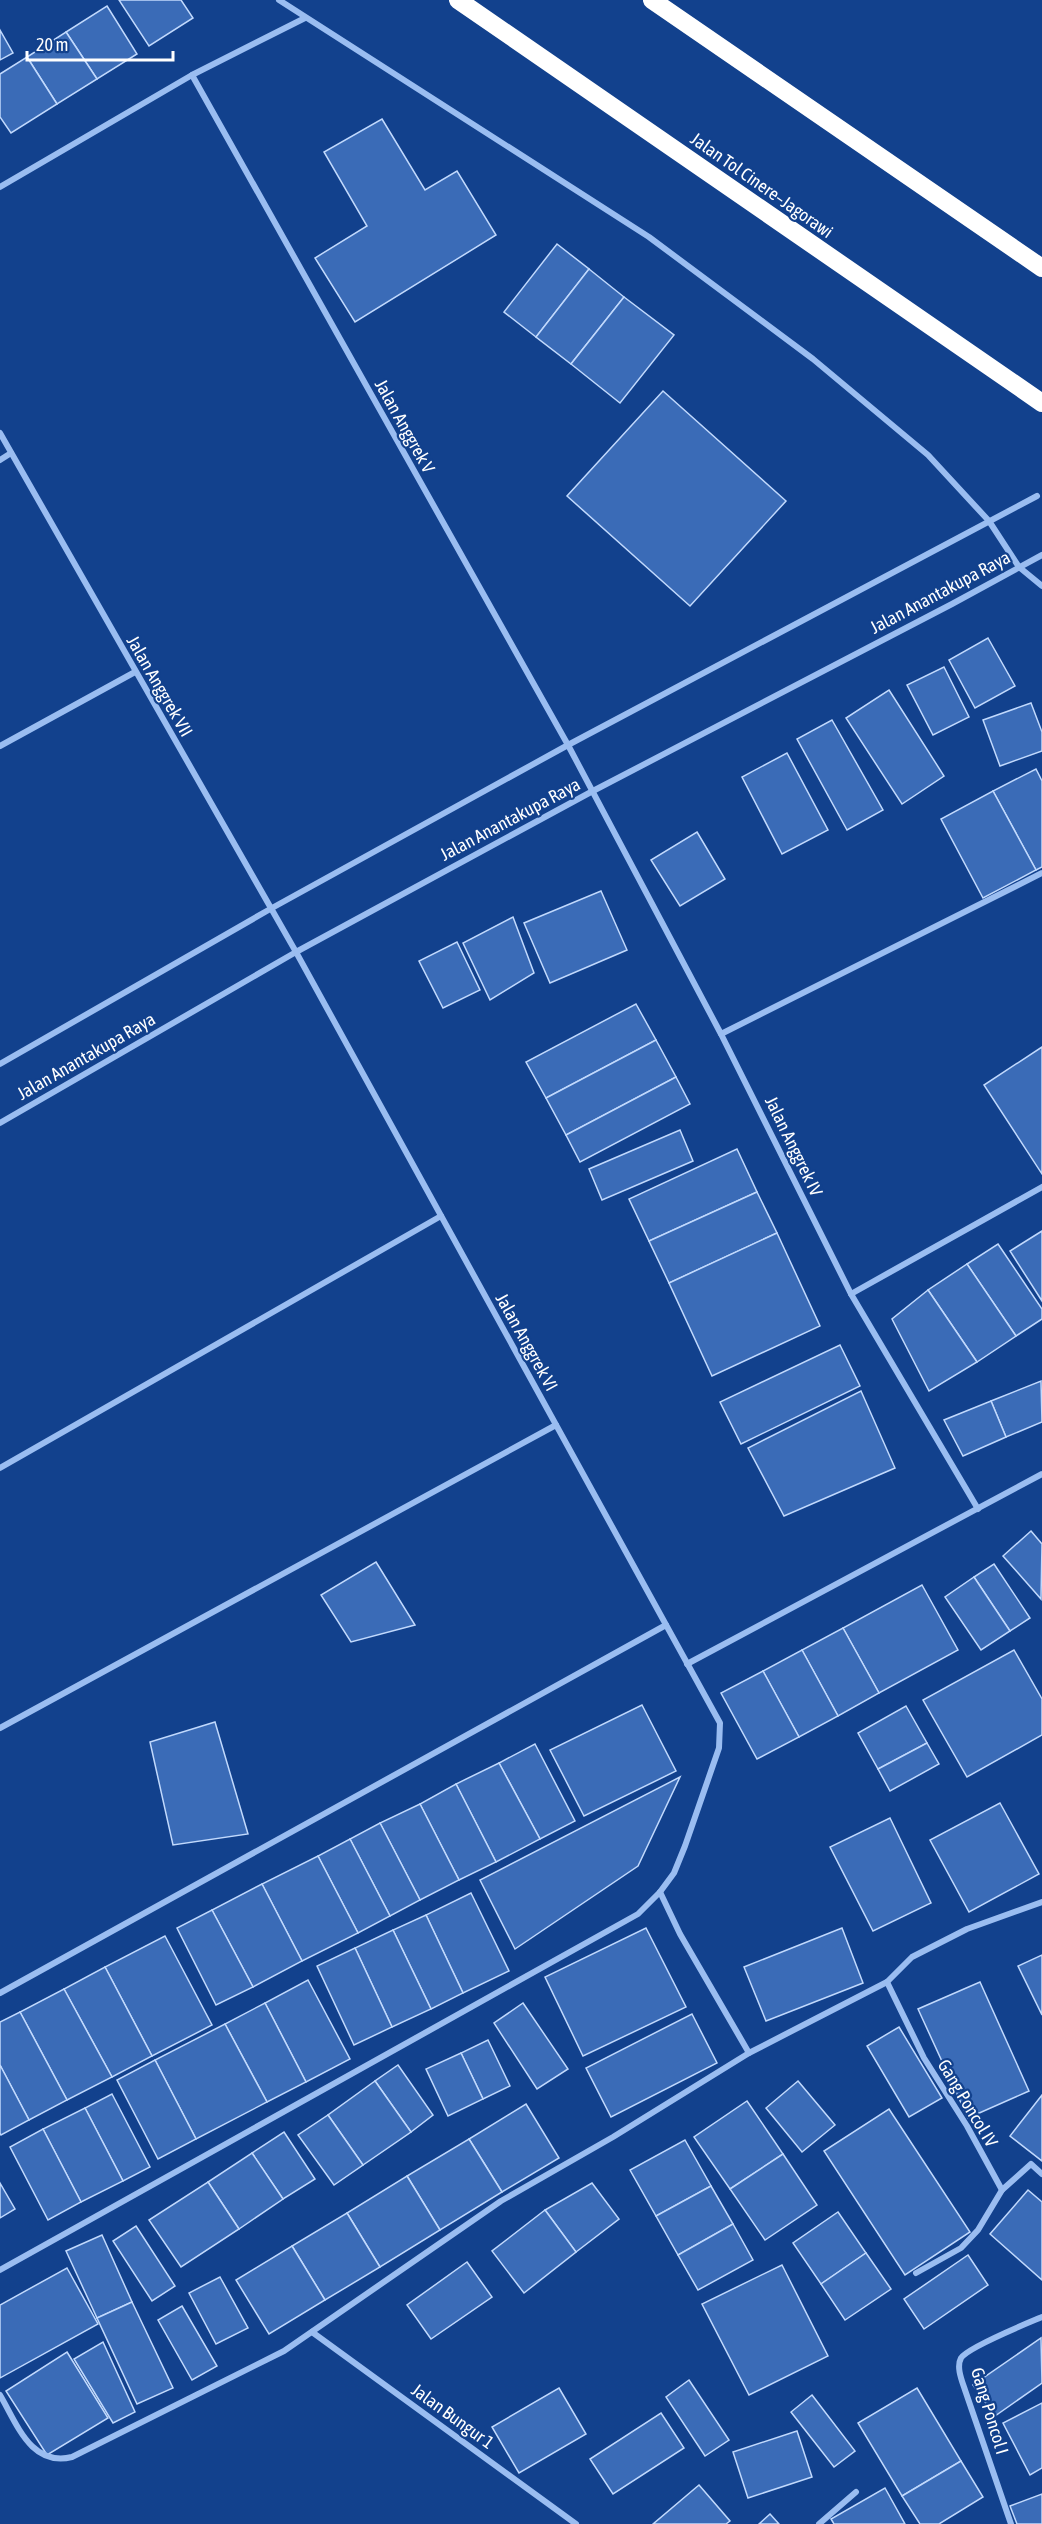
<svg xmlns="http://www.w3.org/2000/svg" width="1042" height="2524" viewBox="0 0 1042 2524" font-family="'Asap Condensed',sans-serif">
<rect width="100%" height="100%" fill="#12418d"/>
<g fill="#3a6bb7" stroke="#c1d9fd" stroke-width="1.5">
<path d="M119,0H181L193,18L149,46Z"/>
<path d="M107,6L137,54L97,79L66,32Z"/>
<path d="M0,30L13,53L0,60Z"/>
<path d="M66,32L97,79L57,104L27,57Z"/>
<path d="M27,57L57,104L11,133L0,117V74Z"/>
<path d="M382,119L425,190L457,171L496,235L355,322L315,258L367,226L324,152Z"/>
<path d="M557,244L589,269L536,337L504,312Z"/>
<path d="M589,269L624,297L571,364L536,337Z"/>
<path d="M624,297L674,335L620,403L571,364Z"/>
<path d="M663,391L786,501L690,606L567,496Z"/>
<path d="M988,638L1015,686L975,708L949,660Z"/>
<path d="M944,667L969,717L933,735L907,685Z"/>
<path d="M889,690L944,776L902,804L846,718Z"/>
<path d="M1031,703L1042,732V751L1000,766L983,720Z"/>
<path d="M832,720L883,810L847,830L797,739Z"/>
<path d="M787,753L828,830L782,854L742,777Z"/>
<path d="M1036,769L1042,781V867L1036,870L993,791Z"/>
<path d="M993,791L1036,870L983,898L941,819Z"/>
<path d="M697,832L725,879L680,906L651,860Z"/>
<path d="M601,891L627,950L550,983L524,923Z"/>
<path d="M513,917L534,973L490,1000L463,943Z"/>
<path d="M457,942L480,990L443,1008L419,961Z"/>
<path d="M636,1004L656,1040L546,1098L526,1062Z"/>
<path d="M656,1040L676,1077L566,1135L546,1098Z"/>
<path d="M1042,1047V1174L984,1085Z"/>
<path d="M676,1077L690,1104L580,1162L566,1135Z"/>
<path d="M680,1130L693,1161L602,1200L589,1169Z"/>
<path d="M737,1149L757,1192L649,1241L629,1199Z"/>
<path d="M757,1192L777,1233L669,1283L649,1241Z"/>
<path d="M1042,1231V1301L1010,1251Z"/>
<path d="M777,1233L820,1326L712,1376L669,1283Z"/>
<path d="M998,1244L1042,1309V1319L1016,1336L967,1264Z"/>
<path d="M967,1264L1016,1336L977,1362L928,1290Z"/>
<path d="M928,1290L977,1362L929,1391L892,1319Z"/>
<path d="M840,1345L860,1386L741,1444L720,1402Z"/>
<path d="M1041,1381L1042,1422L1006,1437L991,1401Z"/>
<path d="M861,1391L895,1468L784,1516L748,1448Z"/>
<path d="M991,1401L1006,1437L963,1456L944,1420Z"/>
<path d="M1031,1531L1042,1544L1041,1599L1003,1556Z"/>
<path d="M376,1562L415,1625L351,1642L321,1595Z"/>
<path d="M994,1564L1030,1618L1010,1631L974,1577Z"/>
<path d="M974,1577L1010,1631L981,1650L945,1597Z"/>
<path d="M922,1585L958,1650L879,1693L843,1628Z"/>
<path d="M843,1628L879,1693L838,1716L802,1650Z"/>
<path d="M802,1650L838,1716L799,1737L763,1671Z"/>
<path d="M1014,1650L1042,1699V1735L967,1777L923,1700Z"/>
<path d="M763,1671L799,1737L757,1759L721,1693Z"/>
<path d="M642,1705L676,1771L584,1816L550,1750Z"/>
<path d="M906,1706L927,1743L878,1769L858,1733Z"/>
<path d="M215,1722L248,1834L173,1845L150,1742Z"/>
<path d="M927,1743L939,1764L890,1791L878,1769Z"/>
<path d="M535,1744L575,1821L540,1839L499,1763Z"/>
<path d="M499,1763L540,1839L496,1862L456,1784Z"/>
<path d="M680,1777L638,1866L515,1949L480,1880Z"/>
<path d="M456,1784L496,1862L459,1880L420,1804Z"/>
<path d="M1000,1803L1039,1874L969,1912L930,1840Z"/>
<path d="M420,1804L459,1880L420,1900L380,1823Z"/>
<path d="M890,1818L931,1903L873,1931L830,1847Z"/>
<path d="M380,1823L420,1900L390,1916L350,1839Z"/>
<path d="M350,1839L390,1916L358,1933L318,1856Z"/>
<path d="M318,1856L358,1933L302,1961L262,1884Z"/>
<path d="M262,1884L302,1961L253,1987L212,1910Z"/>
<path d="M471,1893L509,1971L463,1993L426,1915Z"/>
<path d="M212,1910L253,1987L216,2005L177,1928Z"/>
<path d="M426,1915L463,1993L431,2009L393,1930Z"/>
<path d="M646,1928L686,2007L583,2056L545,1977Z"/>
<path d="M842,1928L863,1983L766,2021L744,1967Z"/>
<path d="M393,1930L431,2009L392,2027L355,1948Z"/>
<path d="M165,1936L212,2025L152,2056L105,1967Z"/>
<path d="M355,1948L392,2027L354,2045L317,1966Z"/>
<path d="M1042,1955V2015L1018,1966Z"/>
<path d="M105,1967L152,2056L112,2077L64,1989Z"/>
<path d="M308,1980L350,2059L306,2082L265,2003Z"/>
<path d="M980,1982L1029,2091L968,2118L918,2009Z"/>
<path d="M64,1989L112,2077L67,2100L20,2012Z"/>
<path d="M265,2003L306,2082L267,2102L225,2024Z"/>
<path d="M523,2003L568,2069L537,2089L494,2023Z"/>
<path d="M20,2012L67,2100L29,2120L0,2065V2022Z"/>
<path d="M692,2014L717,2063L611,2117L586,2068Z"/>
<path d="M225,2024L267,2102L196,2139L155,2060Z"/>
<path d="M899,2027L942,2098L909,2117L867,2046Z"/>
<path d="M488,2040L510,2086L483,2099L461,2053Z"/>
<path d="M461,2053L483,2099L448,2116L426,2069Z"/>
<path d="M155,2060L196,2139L158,2159L117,2080Z"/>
<path d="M0,2065L29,2120L1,2135L0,2133Z"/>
<path d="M398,2065L433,2115L411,2132L375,2081Z"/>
<path d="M375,2081L411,2132L363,2165L328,2115Z"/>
<path d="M798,2081L835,2125L802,2152L766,2108Z"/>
<path d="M112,2094L150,2167L123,2181L85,2108Z"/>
<path d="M1042,2095V2161L1010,2136Z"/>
<path d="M747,2101L783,2154L730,2189L694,2137Z"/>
<path d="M526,2104L559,2158L502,2192L469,2139Z"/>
<path d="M85,2108L123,2181L81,2202L43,2129Z"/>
<path d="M889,2109L970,2232L905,2275L824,2151Z"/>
<path d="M328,2115L363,2165L334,2185L298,2135Z"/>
<path d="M43,2129L81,2202L48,2220L10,2147Z"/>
<path d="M284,2132L315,2179L283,2199L252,2153Z"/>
<path d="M469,2139L502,2192L440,2230L407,2176Z"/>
<path d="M685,2140L711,2186L656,2216L630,2170Z"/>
<path d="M252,2153L283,2199L239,2229L208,2182Z"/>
<path d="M783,2154L817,2205L765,2240L730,2189Z"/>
<path d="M407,2176L440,2230L380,2267L347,2213Z"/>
<path d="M208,2182L239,2229L181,2267L149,2220Z"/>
<path d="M0,2183L15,2209L0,2218Z"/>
<path d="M592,2183L619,2219L576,2252L545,2210Z"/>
<path d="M711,2186L733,2224L678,2255L656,2216Z"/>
<path d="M1028,2190L1042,2202V2280L990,2234Z"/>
<path d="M545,2210L576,2252L524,2293L492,2251Z"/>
<path d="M838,2212L866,2253L821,2284L793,2243Z"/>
<path d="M347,2213L380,2267L325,2300L292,2246Z"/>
<path d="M733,2224L753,2260L698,2290L678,2255Z"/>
<path d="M136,2226L175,2286L152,2301L113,2241Z"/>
<path d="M102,2235L132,2302L97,2318L66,2251Z"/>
<path d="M292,2246L325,2300L269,2334L236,2280Z"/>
<path d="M866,2253L891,2289L845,2320L821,2284Z"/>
<path d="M968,2255L988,2285L924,2329L904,2299Z"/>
<path d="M467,2262L492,2297L431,2339L407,2305Z"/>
<path d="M782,2265L828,2356L749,2395L702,2304Z"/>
<path d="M67,2268L98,2324L0,2378V2305Z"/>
<path d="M220,2277L248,2328L216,2344L189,2293Z"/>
<path d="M132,2302L173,2388L137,2404L97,2318Z"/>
<path d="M182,2306L217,2366L192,2380L158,2320Z"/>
<path d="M1041,2338L1042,2383L995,2416L973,2385Z"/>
<path d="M103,2342L135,2412L113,2423L74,2359Z"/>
<path d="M67,2352L108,2418L47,2455L6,2391Z"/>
<path d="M689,2380L729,2440L705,2456L666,2397Z"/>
<path d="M559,2388L586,2434L519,2473L492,2427Z"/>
<path d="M917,2388L961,2461L902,2496L858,2423Z"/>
<path d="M812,2395L855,2451L834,2467L791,2412Z"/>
<path d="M1042,2403V2468L1030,2475L1003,2423Z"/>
<path d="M661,2413L684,2448L613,2494L590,2459Z"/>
<path d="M797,2431L812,2477L748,2498L733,2452Z"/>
<path d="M961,2461L983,2497L939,2524H920L902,2496Z"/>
<path d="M699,2485L730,2521L726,2524H653Z"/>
<path d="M885,2488L905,2524H834L831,2519Z"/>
<path d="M1042,2494V2524H1017L1010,2506Z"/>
<path d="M770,2514L779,2524H759Z"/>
</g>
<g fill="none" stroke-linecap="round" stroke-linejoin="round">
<g stroke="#9abdf1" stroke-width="6">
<path d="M279,0L649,237L813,359L928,455L989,521L1019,567L1042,586"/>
<path d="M192,75L568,745L721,1034L851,1294L978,1509"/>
<path d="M0,187L192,75L305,18"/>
<path d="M0,433L296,952L720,1723L719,1748L685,1846L674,1873L660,1892L638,1914L0,2270"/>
<path d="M0,460L11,453"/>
<path d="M0,746L135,672"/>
<path d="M721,1034L1042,873"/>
<path d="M0,1064L272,908L568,745L1037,496"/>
<path d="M0,1123L296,952L591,792L952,604L1042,555"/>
<path d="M851,1294L1042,1187"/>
<path d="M0,1468L441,1216"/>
<path d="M687,1664L1042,1474"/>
<path d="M0,1728L556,1425"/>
<path d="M660,1892L680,1934L749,2053"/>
<path d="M887,1982L924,2058L967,2126L1002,2190L1031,2164L1042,2174"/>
<path d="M0,1993L666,1625"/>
<path d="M916,2273L961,2248L978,2230L1002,2190"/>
<path d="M312,2332L576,2524"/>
<path d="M0,2395C17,2424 31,2467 72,2457L284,2351L501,2201L613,2137L749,2053L887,1982L912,1957L967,1929L1042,1902"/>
<path d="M819,2524L856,2492"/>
<path d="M1011,2524L965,2390C962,2381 956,2367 961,2358C968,2347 1028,2323 1042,2317"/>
</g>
<g stroke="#fff" stroke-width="18">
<path d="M458,0L1042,403"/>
<path d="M652,0L1042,268"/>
</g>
</g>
<g text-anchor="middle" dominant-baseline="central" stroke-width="4.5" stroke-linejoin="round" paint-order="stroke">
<g font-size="18" fill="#fff" stroke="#12418d">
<text transform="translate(762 185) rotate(35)">Jalan Tol Cinere–Jagorawi</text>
<text transform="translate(405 426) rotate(61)">Jalan Anggrek V</text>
<text transform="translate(940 592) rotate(-28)">Jalan Anantakupa Raya</text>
<text transform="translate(160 686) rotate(60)">Jalan Anggrek VII</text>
<text transform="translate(510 819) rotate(-28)">Jalan Anantakupa Raya</text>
<text transform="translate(86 1056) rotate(-30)">Jalan Anantakupa Raya</text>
<text transform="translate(794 1146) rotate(64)">Jalan Anggrek IV</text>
<text transform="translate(527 1342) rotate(61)">Jalan Anggrek VI</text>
<text transform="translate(968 2103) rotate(59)">Gang Poncol IV</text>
<text transform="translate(990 2411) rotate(73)">Gang Poncol I</text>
<text transform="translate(453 2416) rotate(36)">Jalan Bungur 1</text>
</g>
</g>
<path d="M27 51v9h146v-9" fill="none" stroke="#ffffff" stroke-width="3"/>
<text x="36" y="51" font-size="18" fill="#ffffff" stroke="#12418d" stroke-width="4.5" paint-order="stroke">20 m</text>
</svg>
